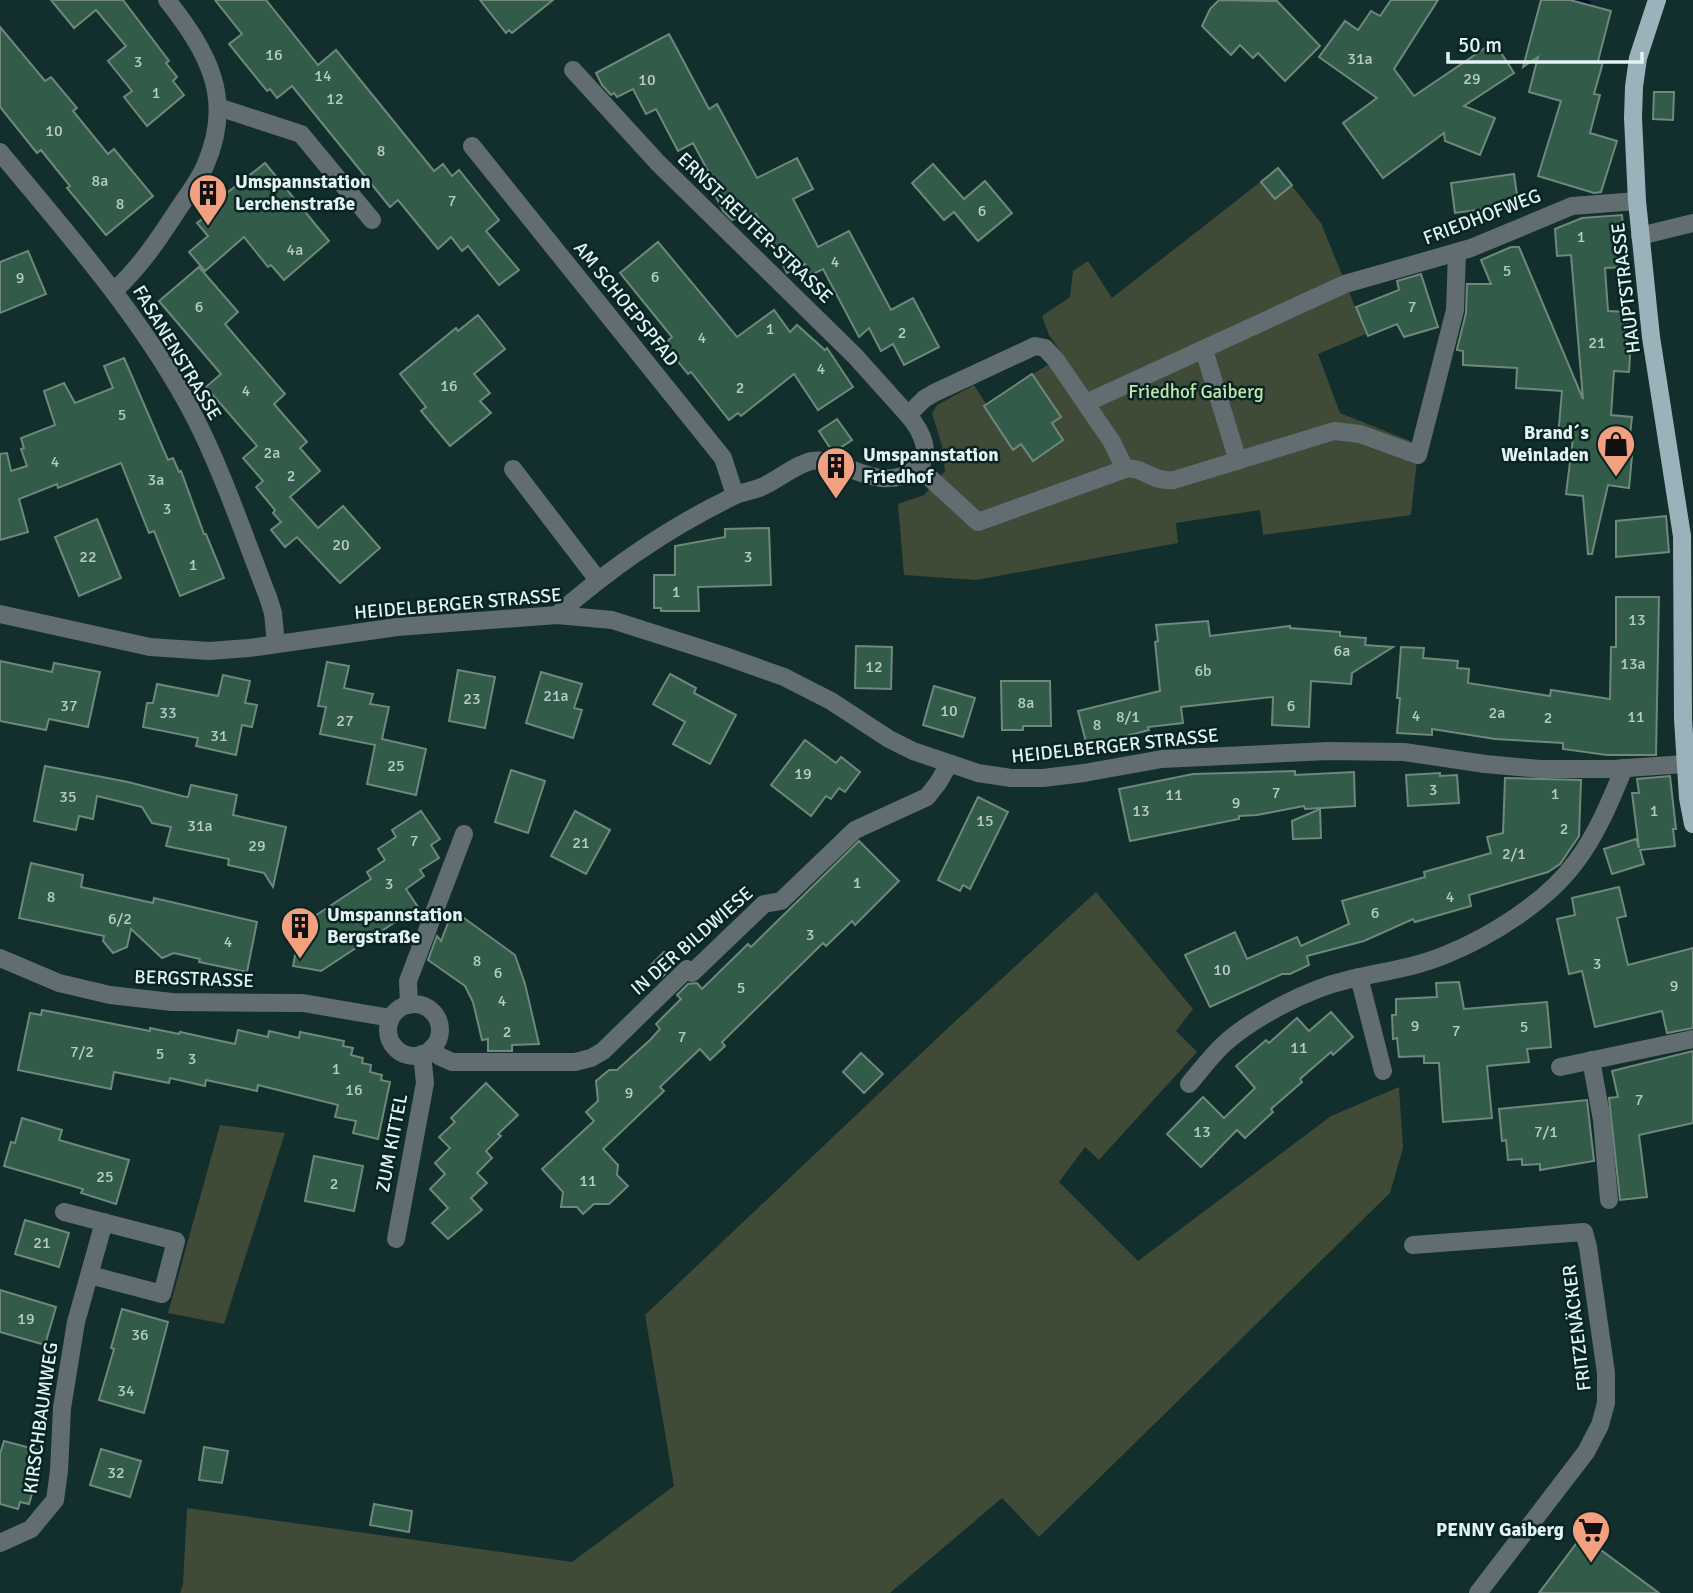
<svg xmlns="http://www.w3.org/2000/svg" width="1693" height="1593" viewBox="0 0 1693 1593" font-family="Signika,sans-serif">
<rect width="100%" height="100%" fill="#122e2d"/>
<g fill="#3f4a37">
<path d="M1278,168L1321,223L1366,334L1318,354L1340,413L1413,442L1417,460L1411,515L1263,535L1260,510L1176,523L1178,543L976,580L904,575L898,504L924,495L945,471L942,446L932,413L937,405L974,385L986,404L1063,355L1049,335L1042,316L1070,297L1073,271L1088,261L1112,298Z"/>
<path d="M1096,892L1193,1009L1176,1031L1197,1052L1099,1160L1085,1147L1059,1182L1138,1261L1331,1116L1399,1087L1403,1148L1390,1193L1039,1537L1002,1498L890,1593H180L183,1584L187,1508L572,1562L674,1486L645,1315L949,1027Z"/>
<path d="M220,1125L285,1133L224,1324L168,1313Z"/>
</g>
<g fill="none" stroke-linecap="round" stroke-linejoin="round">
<path stroke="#011129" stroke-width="8" d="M1572,0L1587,4"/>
</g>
<g fill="#335b49" stroke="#6f887b" stroke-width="2">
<path d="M51,0H123L169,61L166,63L177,77L173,81L184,95L147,126L124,97L132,91L108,61L126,46L96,10L74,28Z"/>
<path d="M215,0H266L318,65L336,50L434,171L443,164L452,176L459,170L499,220L486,231L519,270L499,285L468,246L462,251L451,237L438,249L398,200L390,207L292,86L277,98L270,89L267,91L229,44L242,34Z"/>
<path d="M480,0H553L512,33L509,30L506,33Z"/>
<path d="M1219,0L1277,1L1320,46L1285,81L1258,53L1253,58L1240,45L1231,55L1202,26L1210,9Z"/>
<path d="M1391,0H1438L1394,69L1414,96L1494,42L1514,73L1464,106L1495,118L1480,155L1445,141L1444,133L1383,178L1343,123L1377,98L1319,57L1345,21L1358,30L1371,11L1380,16Z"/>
<path d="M1541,0H1570L1611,11L1598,61L1603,62L1594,94L1600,95L1590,133L1617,141L1601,192L1594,193L1538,176L1561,101L1529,92L1538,57L1523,67Z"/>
<path d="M0,27L45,81L51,77L77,108L73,111L108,154L114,149L153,196L106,235L67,188L70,186L41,150L37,153L0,107Z"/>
<path d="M669,34L709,109L717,104L757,178L797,158L813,189L793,199L818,247L849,231L891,310L913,298L939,347L904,365L893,344L881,351L869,328L859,337L823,269L811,275L805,264L787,273L756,214L749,218L746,213L732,220L723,211L716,197L721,195L693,143L678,151L656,109L646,114L633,89L617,97L614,93L611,95L602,85L596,73Z"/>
<path d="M1654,92H1674L1673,120L1653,119Z"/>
<path d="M265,163L329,241L284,280L271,265L268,267L244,237L205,271L189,252L208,236L197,223L221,204L218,200Z"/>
<path d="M933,164L964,199L985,181L1012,213L978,241L954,212L944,220L912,183Z"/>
<path d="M1278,168L1292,185L1275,199L1261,182Z"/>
<path d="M1514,174L1518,202L1508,203V206L1455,213L1451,183Z"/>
<path d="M1622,215L1626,267L1605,268L1608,311L1628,312L1627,340H1631L1629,372L1614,371L1611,415L1632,417L1629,445H1633L1629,488L1608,485L1592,554H1588L1583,496L1566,494L1573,438L1558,437L1562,391L1516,388L1517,368L1463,365V351L1457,350V349L1466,313L1467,284H1491L1481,260L1511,247H1519L1583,399L1571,255L1557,256L1555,229L1582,218Z"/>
<path d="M658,242L737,337L774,310L790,332L797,325L825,350L827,348L853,387L818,410L794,374L741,416L738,413L729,420L691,372L688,374L664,344L672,337L620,273Z"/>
<path d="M28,251L46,294L0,313V262Z"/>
<path d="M199,267L238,312L225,324L285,394L274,404L307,442L300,448L320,471L290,497L318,528L343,506L380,548L340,583L297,537L285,547L271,530L281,522L273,513L275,510L256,487L263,481L243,458L257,446L206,387L221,374L159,301Z"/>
<path d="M1421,274L1438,327L1404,337L1397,324L1368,336L1356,307L1399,290L1397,281Z"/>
<path d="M478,315L505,349L474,374L490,393L480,401L491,413L450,446L421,411L426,407L400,374L456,328L458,331Z"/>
<path d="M124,358L168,460L173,458L179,472L181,471L204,534H206L224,578L180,596L154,531L149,533L121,463L58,488L57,484L19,499L28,532L0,540V454L7,453L11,471L27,466L21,449L24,448L21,438L55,425L44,391L64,383L75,403L113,388L104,366Z"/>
<path d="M1032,374L1061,417L1052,423L1063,440L1033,461L1021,444L1013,450L984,406Z"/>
<path d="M837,419L852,440L834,452L832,451L819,431Z"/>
<path d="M1666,516L1669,552L1616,557V521Z"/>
<path d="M97,519L121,578L79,596L55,537Z"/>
<path d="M769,528L771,585L698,587L699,611H661V608H654V575H675V546L725,537V529Z"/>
<path d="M1616,597H1659L1656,755H1607L1563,749V743L1495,739L1432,729V735L1397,733L1400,698H1397L1401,647L1424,648L1423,658L1458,661L1457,668L1469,669L1468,683L1550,696L1551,690L1610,699L1611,647H1616Z"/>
<path d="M1208,621L1210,636L1290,626V628L1340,632V636L1366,638L1365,645L1393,647L1352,673L1351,684L1311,681L1309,727L1272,725L1273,697L1181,707L1183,723L1148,727L1149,730L1087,746L1078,711L1160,691L1155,642L1158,641L1156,625Z"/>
<path d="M856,646L892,647L891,689L855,688Z"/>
<path d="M0,661L52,672L54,663L100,672L88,727L49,719L46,730L0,721Z"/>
<path d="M327,662L349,666L344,688L373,694L370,704L389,707L382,739L426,749L416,795L367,784L375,745L320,734L326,707L318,706Z"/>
<path d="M458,670L495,677L485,728L449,721Z"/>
<path d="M541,672L582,684L574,708L582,710L573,738L526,723Z"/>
<path d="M670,674L696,688L694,693L736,715L710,764L673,744L685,722L653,704Z"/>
<path d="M223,675L250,681L245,703L257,705L252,727L242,725L236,755L196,746L198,738L143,727L147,703H153L157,684L218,696Z"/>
<path d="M1001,681H1050L1051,726H1023V730H1002Z"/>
<path d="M934,686L975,698L963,737L923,725Z"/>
<path d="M805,740L836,763L841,757L860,772L845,792L839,788L831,799L826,796L811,816L771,785Z"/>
<path d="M45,766L128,782L186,797H188L191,785L237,795L233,815L286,827L273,887L264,873L228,865L229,859L166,846L171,827L152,823L142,807L97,796L93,819L79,816L76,830L34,821Z"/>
<path d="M511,770L545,781L528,833L495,822Z"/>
<path d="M1295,771V775L1354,772L1355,806L1305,809L1304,806L1257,815L1239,816V819L1130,841L1119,789L1193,774Z"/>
<path d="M1440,773V776L1457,775L1459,803L1408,806L1406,775Z"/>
<path d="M1670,776L1676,829H1673L1675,846L1640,850L1644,864L1612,874L1604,849L1636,839L1639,848L1632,793H1639L1637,779Z"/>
<path d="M1505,778L1581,780L1579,836L1560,864L1548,872L1469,895L1471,906L1415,922L1413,919L1364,941L1307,956L1309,965L1290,974H1282L1210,1007L1185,955L1235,932L1247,959L1297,937L1301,946L1349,924L1342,901L1425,877L1424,872L1491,853L1487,837L1503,833Z"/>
<path d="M978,797L1008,812L970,889L963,885L960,891L938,880Z"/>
<path d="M1320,809L1321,838L1293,839L1292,821Z"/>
<path d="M421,811L440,839L431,845L439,858L420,870L424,876L406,889L418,907L321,971L293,966L301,925L371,879L367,872L385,860L378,849L396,837L392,830Z"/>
<path d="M575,811L610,830L586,874L551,856Z"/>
<path d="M859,841L899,881L855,925L852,921L826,946L823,943L722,1042L725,1046L710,1060L700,1049L660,1087L664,1091L603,1149L618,1165L617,1175L628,1186L609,1204H594L583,1214L577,1207H561L563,1192L542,1169L594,1121L586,1112L598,1101L596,1081L609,1070H617L650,1040L660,1029L656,1024L681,999L677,995L688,984L697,983L702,989L748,944L751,947Z"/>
<path d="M31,863L83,875L81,887L153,903L154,898L257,922L247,972L199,962L200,959L174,953L162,958L131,929L127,947L113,953L103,941L104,936L19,918Z"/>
<path d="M1619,887L1626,916L1617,918L1628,965L1693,948V1028L1667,1033L1662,1011L1595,1027L1582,971L1569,974L1557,919L1575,915L1572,898Z"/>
<path d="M453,910L515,955L525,984L539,1044L512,1045V1051H488V1039L482,1040L473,1002L465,986L428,960L437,936L441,941Z"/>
<path d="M664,952L676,964L660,979L648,968Z"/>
<path d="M1459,982L1464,1009L1547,1002L1551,1047L1527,1049L1529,1062L1487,1066L1492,1118L1443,1122L1439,1063H1424V1056L1399,1057L1397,1038L1393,1039L1392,1015H1396V999L1437,997L1436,983Z"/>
<path d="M42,1010L150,1031V1028L179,1034L180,1032L235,1044L238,1030L268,1037L269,1031L299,1038L300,1032L344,1041L343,1046L353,1048L351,1055L363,1058L362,1063L371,1065L370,1072L382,1075L381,1080L390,1082L378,1139L353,1133L356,1121L335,1117L338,1105L258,1085L257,1091L206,1080L205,1086L170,1078L169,1083L114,1072L111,1089L18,1070L30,1013L41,1015Z"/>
<path d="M1331,1012L1353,1037L1333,1055L1331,1052L1300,1079L1302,1082L1271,1109L1273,1112L1245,1138L1237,1130L1201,1167L1167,1134L1203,1097L1224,1118L1255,1088L1236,1066L1266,1040L1269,1043L1297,1018L1309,1031Z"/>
<path d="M1693,1051V1123L1639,1135L1647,1197L1620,1200L1609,1098L1618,1097L1612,1071Z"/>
<path d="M861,1053L883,1074L864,1093L843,1072Z"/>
<path d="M486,1083L518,1115L498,1134L501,1136L486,1151L492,1158L477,1173L487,1183L471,1198L482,1210L448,1239L432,1223L448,1208L430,1189L445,1174L435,1163L450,1148L439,1137L455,1122L451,1118Z"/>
<path d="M1587,1100L1594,1161L1540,1170V1164L1522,1165V1159L1508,1160L1506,1140L1502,1141L1499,1109Z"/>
<path d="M22,1118L62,1130L59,1140L129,1160L116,1204L81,1193L83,1189L4,1166L11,1142L15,1143Z"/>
<path d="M314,1156L363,1166L354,1211L305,1201Z"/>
<path d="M25,1220L69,1233L59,1267L15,1254Z"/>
<path d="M0,1290L56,1307L45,1345L0,1332Z"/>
<path d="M122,1309L168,1322L144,1413L99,1400L114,1349L111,1348Z"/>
<path d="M4,1441L38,1450L35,1461L41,1463L29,1504L20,1502L18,1509L0,1504V1454Z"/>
<path d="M204,1447L228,1451L222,1483L199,1480Z"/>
<path d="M101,1449L141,1461L130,1497L90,1485Z"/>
<path d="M374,1504L412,1511L409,1532L370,1525Z"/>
<path d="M1582,1536L1659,1593H1539Z"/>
</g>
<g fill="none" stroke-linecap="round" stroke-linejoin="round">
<g stroke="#626d72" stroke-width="18">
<path d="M573,70L658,163L855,356L908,415"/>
<path d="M218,107L301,134L372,220"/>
<path d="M472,146L723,458L735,495"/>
<path d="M0,152C69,236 142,317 193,414C223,472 244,536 268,597L273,613L276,644"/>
<path d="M1640,236L1693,223"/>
<path d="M114,291C140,267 158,240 177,211C186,197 198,182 205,166C235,99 208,52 167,0"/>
<path d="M1204,350L1238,461"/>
<path d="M1086,403L1345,284L1471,248L1572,206L1637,201"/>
<path d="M918,467L978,522L1125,469C1141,465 1153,483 1174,480L1334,431L1360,434L1418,455L1455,310L1457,252"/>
<path d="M513,469L598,580"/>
<path d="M0,614L150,647L209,651L249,648L397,627L557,615L612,620L722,655L784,677L831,701L889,739L913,751L978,773L1011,778H1043L1084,773L1162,759L1328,751L1404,752L1485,764L1540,769H1613L1685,764"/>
<path d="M557,615C610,568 670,527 734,496C742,492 751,491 759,488C777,481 792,466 811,461C842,455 876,495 914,470C936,456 920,429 908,415L924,399L934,393L1035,346L1045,348L1056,360L1112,442L1125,469"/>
<path d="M0,958L59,983L110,995L172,1002L303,1003L391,1018"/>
<path d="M1359,977L1383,1071"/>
<circle cx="414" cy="1030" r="26"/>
<path d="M409,1005L408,981L464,834"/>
<path d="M432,1048L439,1056L452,1062H575L591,1058L603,1051L687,969L692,973L764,904L781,901L855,830L927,797L938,783L949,764"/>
<path d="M1591,1060L1602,1120L1609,1200"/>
<path d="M1560,1067L1693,1039"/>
<path d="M1189,1084C1201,1070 1211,1056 1224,1044C1254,1017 1308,989 1347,980C1379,972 1414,968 1445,955C1490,937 1546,902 1575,863C1596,836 1611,800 1624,768"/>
<path d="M64,1212L176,1241L162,1294L90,1275"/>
<path d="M396,1239L425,1083L422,1054"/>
<path d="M1413,1245L1584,1232L1588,1247L1606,1373V1403L1600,1425L1586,1452L1478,1593"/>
<path d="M0,1543L31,1529L55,1500L59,1471L62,1408L76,1322L104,1222"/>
</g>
<path stroke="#9cb2bb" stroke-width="18" d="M1657,0L1638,58L1634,87L1633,118L1637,201L1651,337L1682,536L1683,719L1688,798L1693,824"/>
</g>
<defs>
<g id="building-pin" transform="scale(2.0125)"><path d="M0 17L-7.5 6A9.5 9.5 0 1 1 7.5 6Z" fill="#f2a080" stroke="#082423"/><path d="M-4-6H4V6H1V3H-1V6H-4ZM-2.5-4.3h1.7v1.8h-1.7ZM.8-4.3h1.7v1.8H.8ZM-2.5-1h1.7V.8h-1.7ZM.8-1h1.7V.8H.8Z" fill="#111"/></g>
<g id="shop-pin" transform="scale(2.0125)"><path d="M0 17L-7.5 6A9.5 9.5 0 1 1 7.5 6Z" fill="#f2a080" stroke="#082423"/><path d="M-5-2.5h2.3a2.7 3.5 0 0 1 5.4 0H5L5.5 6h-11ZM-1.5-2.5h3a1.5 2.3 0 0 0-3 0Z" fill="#111"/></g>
<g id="supermarket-pin" transform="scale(2.0125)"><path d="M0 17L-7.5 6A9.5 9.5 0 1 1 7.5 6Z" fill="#f2a080" stroke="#082423"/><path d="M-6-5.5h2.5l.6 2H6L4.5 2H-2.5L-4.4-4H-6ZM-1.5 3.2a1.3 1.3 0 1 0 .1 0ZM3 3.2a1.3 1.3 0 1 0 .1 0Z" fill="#111"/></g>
</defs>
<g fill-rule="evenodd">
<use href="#building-pin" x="208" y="193"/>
<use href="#shop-pin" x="1616" y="444"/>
<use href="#building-pin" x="836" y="466"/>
<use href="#building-pin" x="300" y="926"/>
<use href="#supermarket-pin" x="1591" y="1530"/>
</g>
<g text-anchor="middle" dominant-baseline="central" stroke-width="5" stroke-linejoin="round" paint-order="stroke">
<g font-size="16" fill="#b7ccc8">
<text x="274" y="55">16</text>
<text x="1360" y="59">31a</text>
<text x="138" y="62">3</text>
<text x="323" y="76">14</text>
<text x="1472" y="79">29</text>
<text x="647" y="80">10</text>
<text x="156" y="93">1</text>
<text x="335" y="99">12</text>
<text x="54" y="131">10</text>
<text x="381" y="151">8</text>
<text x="100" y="181">8a</text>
<text x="452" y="201">7</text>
<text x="120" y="204">8</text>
<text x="982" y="211">6</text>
<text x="1581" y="237">1</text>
<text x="295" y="250">4a</text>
<text x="835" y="262">4</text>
<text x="1507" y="271">5</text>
<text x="655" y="277">6</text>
<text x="20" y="278">9</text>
<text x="199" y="307">6</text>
<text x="1412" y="307">7</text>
<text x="770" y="329">1</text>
<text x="902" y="333">2</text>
<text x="702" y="338">4</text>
<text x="1597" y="343">21</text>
<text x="821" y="369">4</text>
<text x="449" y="386">16</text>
<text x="740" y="388">2</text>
<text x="246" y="391">4</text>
<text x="122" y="415">5</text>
<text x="272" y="453">2a</text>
<text x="55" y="462">4</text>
<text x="291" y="476">2</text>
<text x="156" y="480">3a</text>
<text x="167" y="509">3</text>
<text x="341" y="545">20</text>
<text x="88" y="557">22</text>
<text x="748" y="557">3</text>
<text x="193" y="565">1</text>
<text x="676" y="592">1</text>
<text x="1637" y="620">13</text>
<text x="1342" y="651">6a</text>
<text x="1633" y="664">13a</text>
<text x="874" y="667">12</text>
<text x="1203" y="671">6b</text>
<text x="556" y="696">21a</text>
<text x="472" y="699">23</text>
<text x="1026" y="703">8a</text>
<text x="69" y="706">37</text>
<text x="1291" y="706">6</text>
<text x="949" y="711">10</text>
<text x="168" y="713">33</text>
<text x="1497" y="713">2a</text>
<text x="1416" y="716">4</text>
<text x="1128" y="717">8/1</text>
<text x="1636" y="717">11</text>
<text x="1548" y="718">2</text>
<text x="345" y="721">27</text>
<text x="1097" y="725">8</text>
<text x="219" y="736">31</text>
<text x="396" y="766">25</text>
<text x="803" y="774">19</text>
<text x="1433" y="790">3</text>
<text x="1276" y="793">7</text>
<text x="1555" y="794">1</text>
<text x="1174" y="795">11</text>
<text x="68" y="797">35</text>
<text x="1236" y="803">9</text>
<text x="1141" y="811">13</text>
<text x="1654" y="811">1</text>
<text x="985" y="821">15</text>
<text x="200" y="826">31a</text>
<text x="1564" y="829">2</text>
<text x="414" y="841">7</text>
<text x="581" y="843">21</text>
<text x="257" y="846">29</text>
<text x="1514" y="854">2/1</text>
<text x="857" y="883">1</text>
<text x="389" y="884">3</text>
<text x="51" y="897">8</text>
<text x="1450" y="897">4</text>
<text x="1375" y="913">6</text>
<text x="120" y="919">6/2</text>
<text x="810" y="935">3</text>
<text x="228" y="942">4</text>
<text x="477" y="961">8</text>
<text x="1597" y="964">3</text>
<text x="1222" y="970">10</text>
<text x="498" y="973">6</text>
<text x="1674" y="986">9</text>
<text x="741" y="988">5</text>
<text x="502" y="1001">4</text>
<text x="1415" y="1026">9</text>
<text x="1524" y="1027">5</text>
<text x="1456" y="1031">7</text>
<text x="507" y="1032">2</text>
<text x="682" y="1037">7</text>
<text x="1299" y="1048">11</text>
<text x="82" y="1052">7/2</text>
<text x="160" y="1054">5</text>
<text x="192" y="1059">3</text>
<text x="336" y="1069">1</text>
<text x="354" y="1090">16</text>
<text x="629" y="1093">9</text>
<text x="1639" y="1100">7</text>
<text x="1202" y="1132">13</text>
<text x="1546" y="1132">7/1</text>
<text x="105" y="1177">25</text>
<text x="588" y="1181">11</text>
<text x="334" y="1184">2</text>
<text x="42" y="1243">21</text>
<text x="26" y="1319">19</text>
<text x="140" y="1335">36</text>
<text x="126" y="1391">34</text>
<text x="116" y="1473">32</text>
</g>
<g font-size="19" font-weight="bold" fill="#e3f2f2" stroke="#082423" text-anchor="start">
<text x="235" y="182">Umspannstation<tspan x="235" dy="22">Lerchenstraße</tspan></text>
<text x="1589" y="433" text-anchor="end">Brand´s<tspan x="1589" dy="22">Weinladen</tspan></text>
<text x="863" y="455">Umspannstation<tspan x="863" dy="22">Friedhof</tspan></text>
<text x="327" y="915">Umspannstation<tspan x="327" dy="22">Bergstraße</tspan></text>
<text x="1564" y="1530" text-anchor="end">PENNY Gaiberg</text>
</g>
<g font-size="19" fill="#e3f2f2" stroke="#082423">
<text transform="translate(1482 217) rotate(-21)">FRIEDHOFWEG</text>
<text transform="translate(755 228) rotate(44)">ERNST-REUTER-STRASSE</text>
<text transform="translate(1626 288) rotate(-97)">HAUPTSTRASSE</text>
<text transform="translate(626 304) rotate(51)">AM SCHOEPSPFAD</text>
<text transform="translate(177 353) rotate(59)">FASANENSTRASSE</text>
<text transform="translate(458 604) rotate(-5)">HEIDELBERGER STRASSE</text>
<text transform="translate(1115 746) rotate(-6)">HEIDELBERGER STRASSE</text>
<text transform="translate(692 941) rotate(-41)">IN DER BILDWIESE</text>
<text transform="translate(194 979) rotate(2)">BERGSTRASSE</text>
<text transform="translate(392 1143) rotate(-79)">ZUM KITTEL</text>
<text transform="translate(1577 1328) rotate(-97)">FRITZENÄCKER</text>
<text transform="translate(41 1418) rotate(-82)">KIRSCHBAUMWEG</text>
</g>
<g font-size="19" fill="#c2e5ab" stroke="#082423">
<text x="1196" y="392">Friedhof Gaiberg</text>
</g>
</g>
<path d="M1448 52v10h194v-10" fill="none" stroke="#e3f2f2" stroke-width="3.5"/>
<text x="1458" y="52" font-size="21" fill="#e3f2f2" stroke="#082423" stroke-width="5" paint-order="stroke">50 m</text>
</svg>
